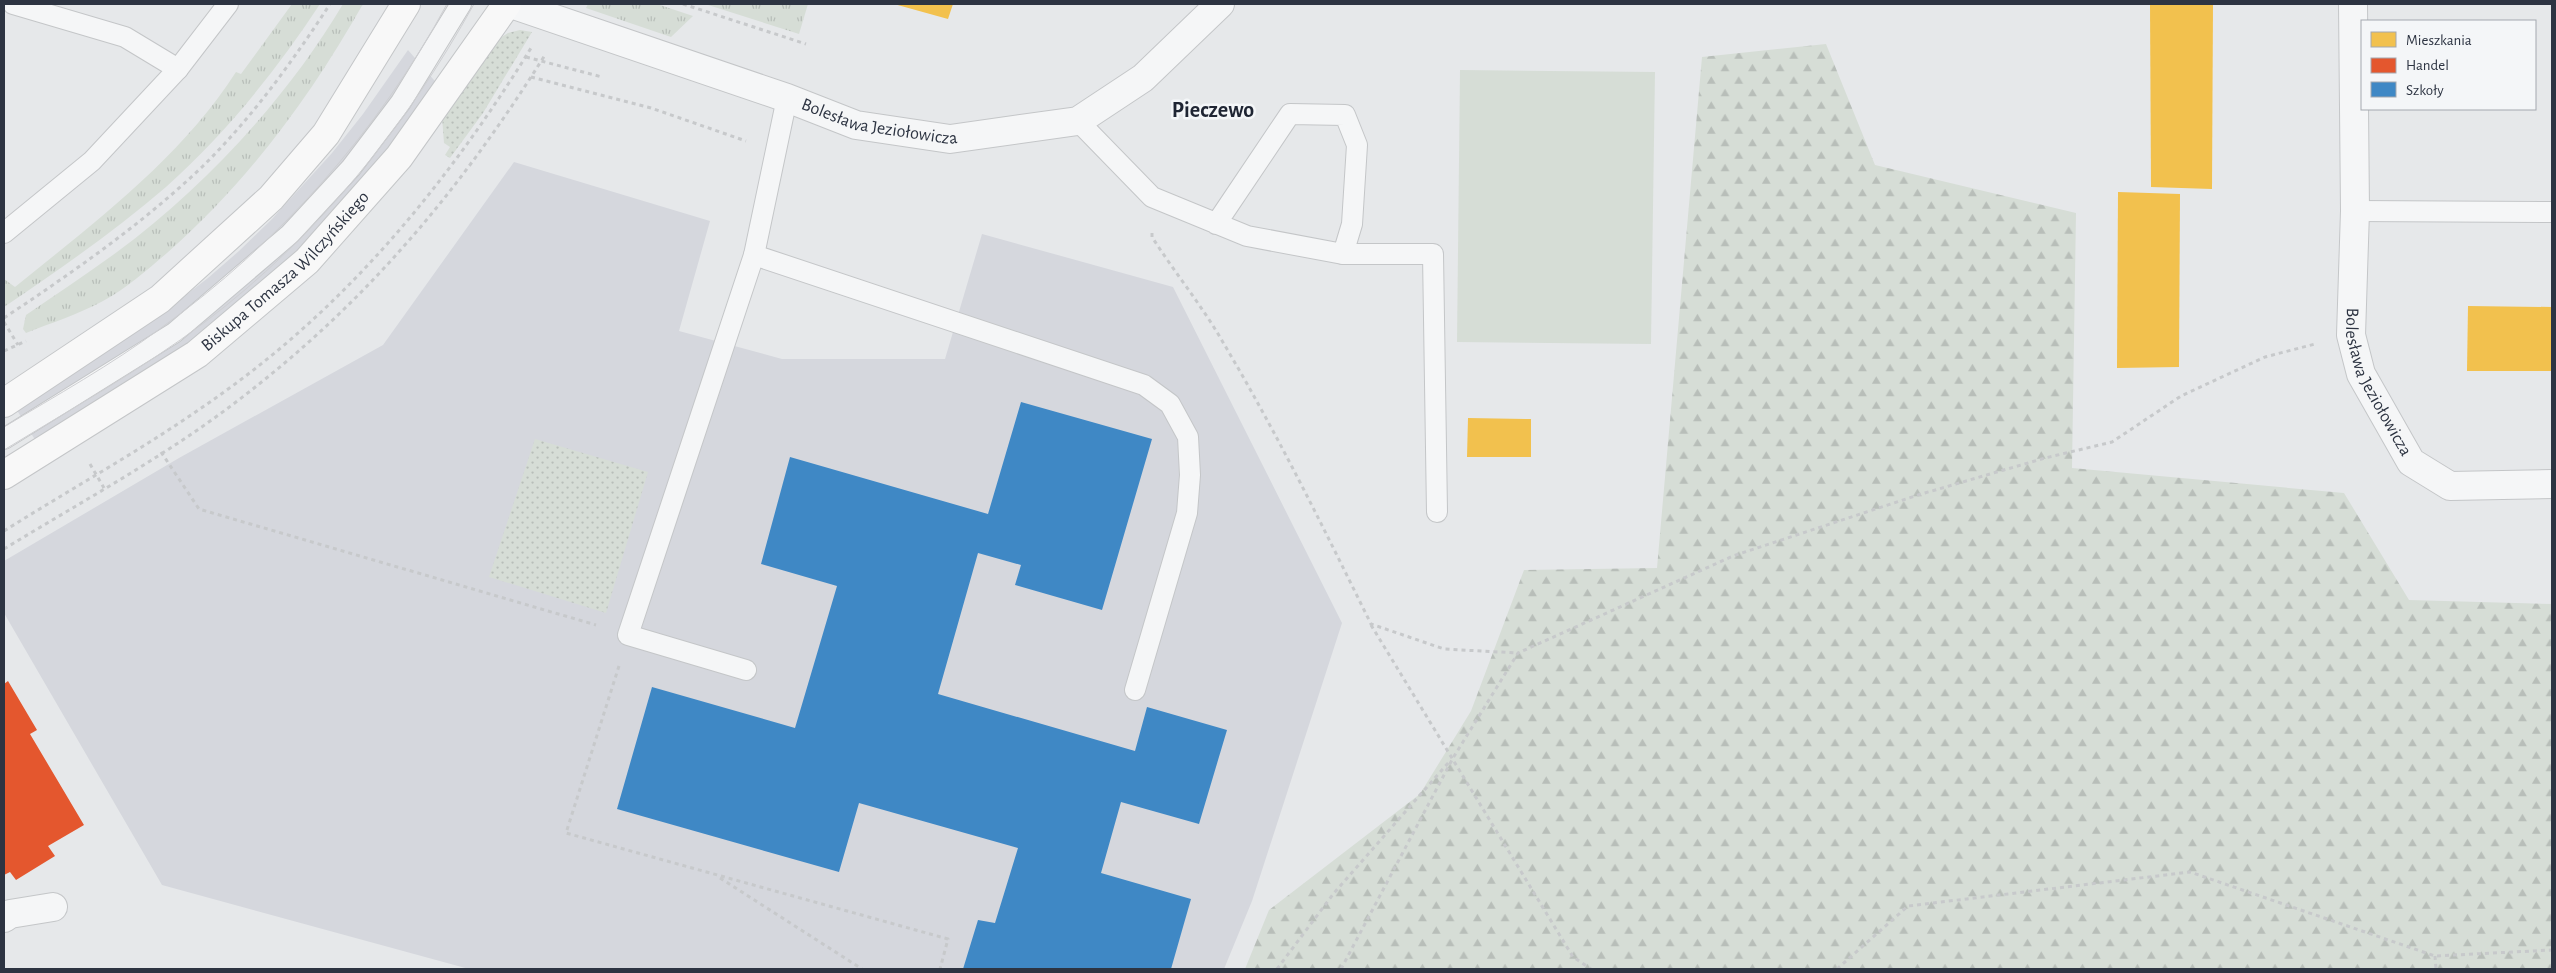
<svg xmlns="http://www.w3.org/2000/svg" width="2556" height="973" viewBox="0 0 2556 973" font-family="'Alegreya Sans',sans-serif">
<defs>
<pattern id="grass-tufts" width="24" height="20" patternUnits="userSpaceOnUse" patternTransform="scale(1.25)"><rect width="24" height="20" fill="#d6ddd6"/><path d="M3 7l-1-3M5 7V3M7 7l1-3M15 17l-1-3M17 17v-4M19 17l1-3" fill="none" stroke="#b8beb9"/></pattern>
<pattern id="forest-firs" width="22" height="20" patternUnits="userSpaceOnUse" patternTransform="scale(1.25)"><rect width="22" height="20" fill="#d6ddd6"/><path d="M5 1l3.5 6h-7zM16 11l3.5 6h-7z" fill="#b8beb9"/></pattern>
<pattern id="park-dots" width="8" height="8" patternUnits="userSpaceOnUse" patternTransform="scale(1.25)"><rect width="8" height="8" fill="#d6ddd6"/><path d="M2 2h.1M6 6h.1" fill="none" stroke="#b8beb9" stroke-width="1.8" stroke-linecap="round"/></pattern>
</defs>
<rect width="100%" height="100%" fill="#e6e8ea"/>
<g fill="#d5d7dd">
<path d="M408,50L440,87L357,196L237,311L37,443L15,407L147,325L208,278L239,251L272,219L332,153L363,114Z"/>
<path d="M514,162L710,221L679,331L782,359H945L982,234L1173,287L1342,623L1252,901L1224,969H469L162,885L4,613V561L179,458L383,345Z"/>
</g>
<g fill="url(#grass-tufts)">
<path d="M292,4H320C277,70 225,134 166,187C115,231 60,269 4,307V279L15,287C95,222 180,159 236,72L241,74Z"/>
<path d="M343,4H363C311,96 247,183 167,253C147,270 126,289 103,301C79,314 51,323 26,333L23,329L26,315C57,294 87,274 117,252C204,188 288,97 343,4Z"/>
<path d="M588,4H657L693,16L671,37L586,8Z"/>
<path d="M705,4H808L799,34Z"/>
</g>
<path fill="url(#forest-firs)" d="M1826,44L1875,165L2076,213L2072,468L2344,493L2409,600L2552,604V969H1245L1269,910L1420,794L1471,711L1524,570L1657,568L1702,57Z"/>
<g fill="url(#park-dots)">
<path d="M520,30L532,32L483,113L450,158L445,155L450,147L444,143L442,117L497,40L508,33Z"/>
<path d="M535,439L648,472L606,613L489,577Z"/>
</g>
<path fill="#d6ddd6" d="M1460,70L1655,72L1651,344L1457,342Z"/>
<g fill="#f2c14e">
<path d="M894,4H953L948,19Z"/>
<path d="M2150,4H2213L2212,189L2151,187Z"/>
<path d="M2118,192L2180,194L2179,367L2117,368Z"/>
<path d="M2468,306L2552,307V371H2467Z"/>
<path d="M1468,418L1531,419V457H1467Z"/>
</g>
<path fill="#e4572e" d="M8,681L37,730L30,734L84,825L48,846L55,856L16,880L10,872L4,875V684Z"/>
<path fill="#3f88c5" d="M1021,402L1152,439L1102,610L1015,585L1021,565L978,553L938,694L1135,751L1147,707L1227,730L1199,824L1121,802L1101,873L1191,899L1171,969H963L978,920L995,923L1018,848L859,803L839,872L617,809L652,687L795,728L837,586L761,564L790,457L988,514Z"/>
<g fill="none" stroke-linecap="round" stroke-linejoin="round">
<g stroke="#c4c6c8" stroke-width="22">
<g id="lane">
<path d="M13,4L125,37L178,69"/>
<path d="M1078,121L1152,197L1247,236L1343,254L1352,224L1357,145L1345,115L1290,114L1216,224"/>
<path d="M2355,211L2552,212"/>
<path d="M4,233L92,161L178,69L228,4"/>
<path d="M1343,254H1433L1437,512"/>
<path d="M754,255L1144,385L1170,404L1188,437L1190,475L1187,513L1135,690"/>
<path d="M4,439L174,333L290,234L351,168L401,102L461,4"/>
<path d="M746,670L628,635L754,255L787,98"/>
</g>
</g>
<g stroke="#c4c6c8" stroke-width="30">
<g id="street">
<path id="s1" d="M511,4L787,98L856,125L950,139L1078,121L1143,78L1220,4"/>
<path id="s2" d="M2353,4L2355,211L2351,335L2361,374L2411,462L2450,486L2552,484"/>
<path d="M4,918L10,914L53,907"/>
</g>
</g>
<g stroke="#c4c6c8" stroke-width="30">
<g id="secondary">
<path d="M4,403L160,299L271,198L326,134L406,4"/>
<path id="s3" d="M4,475L197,354L307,261L399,157L507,4"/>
</g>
</g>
<g stroke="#c7c9cb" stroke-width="3" stroke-dasharray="4 4" stroke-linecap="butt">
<path d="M683,4L806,44"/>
<path d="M526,57L602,77"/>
<path d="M531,77L651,108L746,141"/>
<path d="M1152,233V237C1175,273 1203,307 1224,344C1278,435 1324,529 1371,624L1444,649L1518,653"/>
<path d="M4,318C73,272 141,225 202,167C251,119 293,61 330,4"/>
<path d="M4,322L18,345"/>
<path d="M4,351L26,341"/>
<path d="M161,452L199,509L596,625"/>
<path d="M90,464L104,488"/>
<path d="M4,531C77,485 154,443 224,392C351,301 449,181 531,48"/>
<path d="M4,549C81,502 164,457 236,402C365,304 459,192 545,55"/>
<path d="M1371,625L1573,957L1591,969"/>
<path d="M619,666L566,833L948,939L940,969"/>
<path d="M720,878L862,969"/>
<path d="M2435,956L2436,969"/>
<path d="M1277,969L1334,893L1449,762"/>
<path d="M1341,969L1453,758L1518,653L1733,556L1918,495L2045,458L2112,442L2181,396L2265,357L2315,344"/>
<path d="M1837,969L1908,906L2190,872L2435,956L2552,950"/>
</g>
<use href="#lane" stroke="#f5f6f7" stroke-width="20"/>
<use href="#street" stroke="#f5f6f7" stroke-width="28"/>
<use href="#secondary" stroke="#f8f8f8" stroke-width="28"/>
<g stroke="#cecfd2" stroke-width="1">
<path d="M4,427C57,395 111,365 161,328C279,243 378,132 447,4"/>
<path d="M4,450C71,409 141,370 205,322C317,237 406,127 474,4"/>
</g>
</g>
<g text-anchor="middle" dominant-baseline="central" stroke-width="5" stroke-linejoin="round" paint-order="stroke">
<g font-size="18" fill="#2d3442" stroke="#f4f6f8">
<text stroke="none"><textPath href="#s1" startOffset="388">Bolesława Jeziołowicza</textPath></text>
<text stroke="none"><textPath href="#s3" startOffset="349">Biskupa Tomasza Wilczyńskiego</textPath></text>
<text stroke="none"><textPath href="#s2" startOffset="384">Bolesława Jeziołowicza</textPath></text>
</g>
<g font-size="22" font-weight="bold" fill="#1f2533" stroke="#f4f6f8">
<text x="1213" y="110">Pieczewo</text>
</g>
</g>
<rect width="2556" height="973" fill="none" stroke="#2d3442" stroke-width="10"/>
<rect x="2361" y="20" width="175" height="90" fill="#f4f6f8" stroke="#a4a8af"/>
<rect x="2371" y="32" width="25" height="15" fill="#f2c14e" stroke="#a4a8af"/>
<text x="2406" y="45" font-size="15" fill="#2d3442">Mieszkania</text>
<rect x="2371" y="58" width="25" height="15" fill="#e4572e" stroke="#a4a8af"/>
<text x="2406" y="70" font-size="15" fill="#2d3442">Handel</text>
<rect x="2371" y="82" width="25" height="15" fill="#3f88c5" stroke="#a4a8af"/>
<text x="2406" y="95" font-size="15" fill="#2d3442">Szkoły</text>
</svg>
